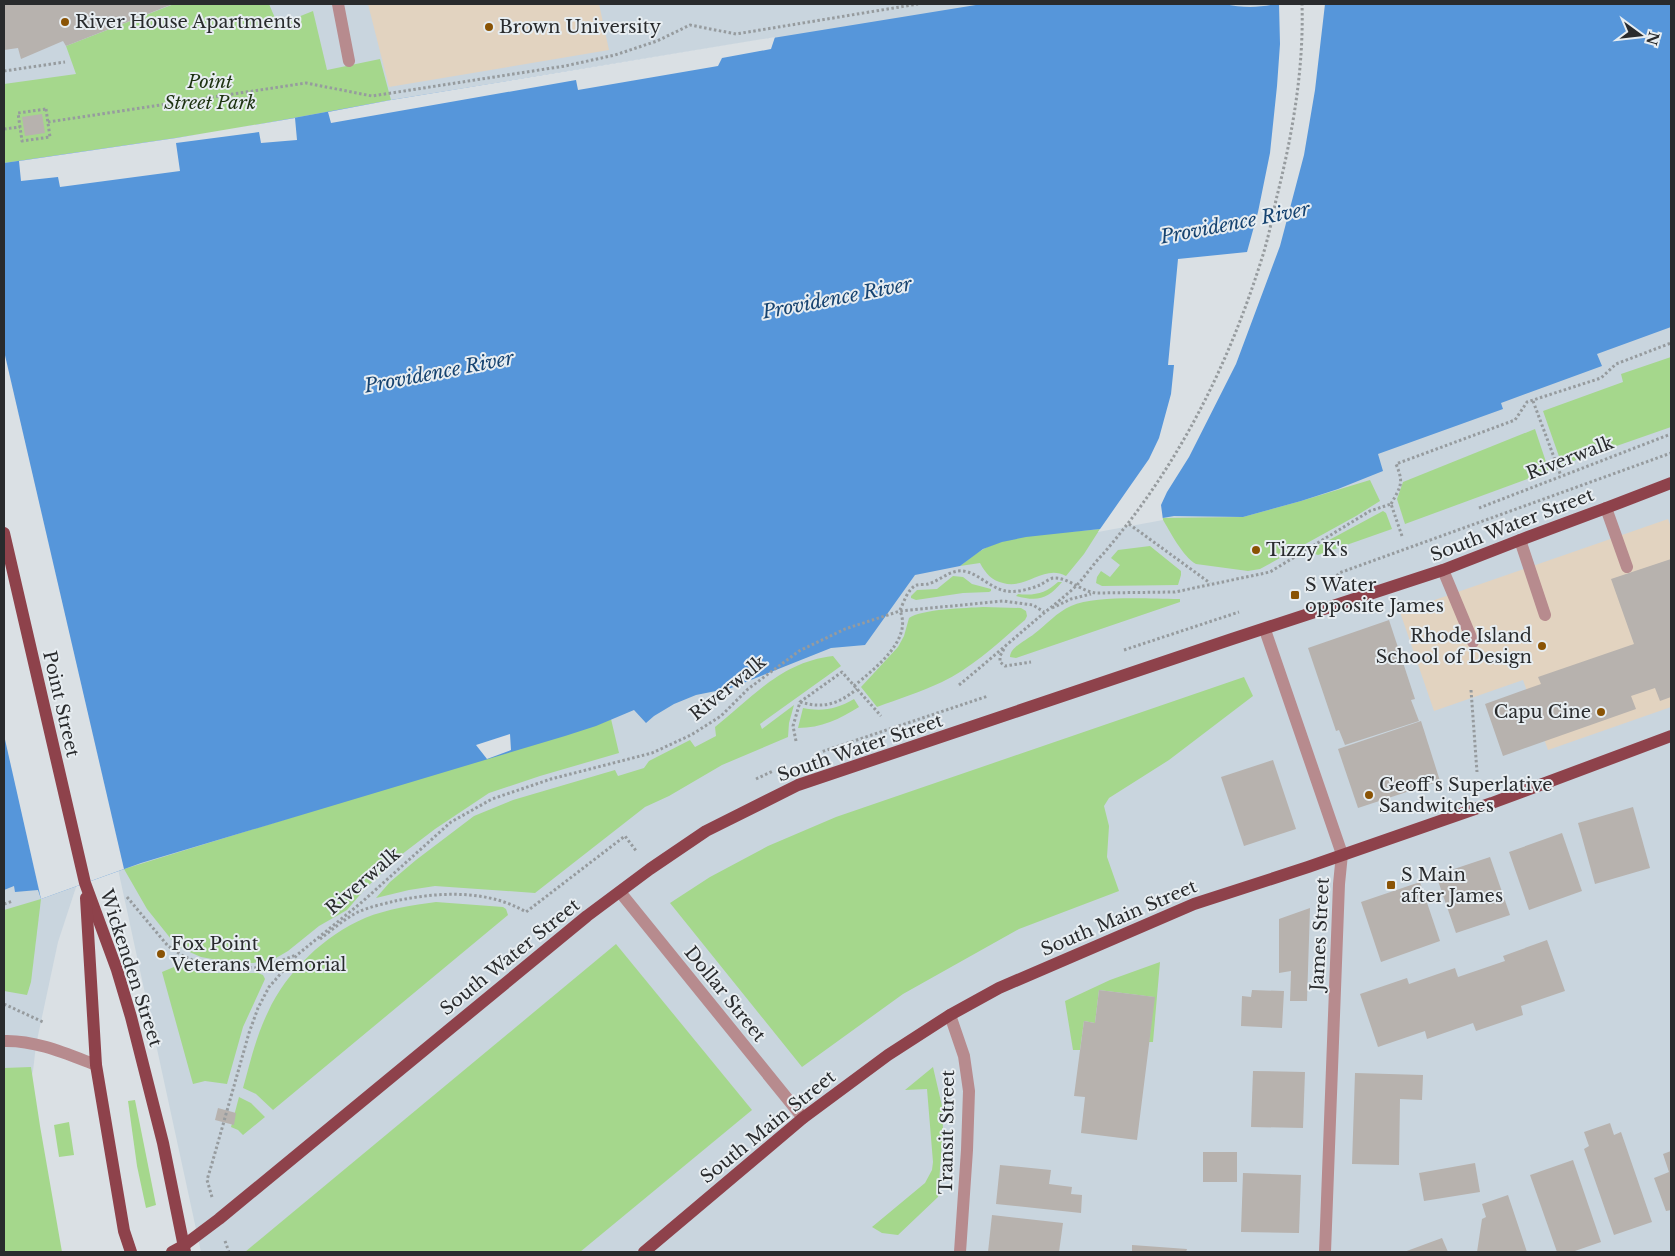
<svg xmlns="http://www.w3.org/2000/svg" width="1675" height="1256" viewBox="0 0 1675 1256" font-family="'Libre Baskerville',serif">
<rect width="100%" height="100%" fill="#dae0e4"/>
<g fill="#c9d5de">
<path d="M4,4H1671V1252H201L4,343Z"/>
<path d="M80,875L58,942L36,1045L33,1071L20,1114L4,1192V885Z"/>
</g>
<g fill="#e2d3c0">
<path d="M368,4H599L609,50L389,87Z"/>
<path d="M1668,519L1671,527V707L1548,750L1523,680L1434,711L1400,612Z"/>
</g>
<g fill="#a5d78c">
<path d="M174,4H269L278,25L313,11L327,70L380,59L391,100L217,132L4,163V84L76,74L66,46Z"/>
<path d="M1671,357V427L1562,465L1543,411L1623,382L1621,374Z"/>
<path d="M1535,429L1549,471L1405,524L1397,499L1403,482Z"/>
<path d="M1370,480L1380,501L1356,516L1260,569L1248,571L1196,564C1183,557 1169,530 1162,518L1243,517L1301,501Z"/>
<path d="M1383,511L1386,513L1392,529L1318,555L1315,554L1314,549L1318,546Z"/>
<path d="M1100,529L1084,554L1066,576C1044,564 1026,590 1003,583C991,580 986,574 980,563L960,566C968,560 975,554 982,550C1011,533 1066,533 1100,529Z"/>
<path d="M1150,546L1181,571V575L1178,585L1102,586L1096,583L1097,577L1101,571L1110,577L1120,565L1111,558L1118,550Z"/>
<path d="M953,576L963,577L972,584L991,589V591L989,592L963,593L916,600L911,598V596L917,590L937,589Z"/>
<path d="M1058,582H1062C1048,599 1038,602 1016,596L1018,594C1035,596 1046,593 1058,582Z"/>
<path d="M1178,599H1180V602L1016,658L1010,657C1010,647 1027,640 1034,634C1046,625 1057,612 1071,606C1096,595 1149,599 1178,599Z"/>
<path d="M983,607L1021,608L1026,611L1027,616L1025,620C999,642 972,668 942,682C921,692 898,699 877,707L861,687L898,647L904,636L909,618C921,609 967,608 983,607Z"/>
<path d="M833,656L841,666L760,724L762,729L794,705L789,723L788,737L722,765L669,796L645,807L535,893L435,886L409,890L376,898L390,882L416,860L474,816L513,800L615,770L618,776L644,768L649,761L690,740L695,747L716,736L715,727C753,697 781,662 833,656Z"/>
<path d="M1244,677L1253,696L1169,760L1109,798L1104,806L1109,826L1107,857L1119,891L1019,929L903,994L802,1067L670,903L710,877L768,846L836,817Z"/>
<path d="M854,699L859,707C840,719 821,728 798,728L803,708C822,712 837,709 854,699Z"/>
<path d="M611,719L619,753L540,776L489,793L435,829L397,858L364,890L347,910L319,926L288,951L276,958L265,961L253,963H234L201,957L185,950L175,944L147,909L124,869Z"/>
<path d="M41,899L31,982L27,995L4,991V910Z"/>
<path d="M436,902L503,907L506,909L508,915L273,1110L256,1094L243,1088C250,1063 256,1036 268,1012C286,972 325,935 365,918C387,909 413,905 436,902Z"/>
<path d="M616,944L752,1110L580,1252H245Z"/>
<path d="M1160,962L1153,1042H1149L1154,997L1099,990L1095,1023L1084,1021L1080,1050H1073L1065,1001L1110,980Z"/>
<path d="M181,964L201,973H258L263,975L265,979L243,1027L227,1084L205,1081L193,1084L162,972Z"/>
<path d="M31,1067L40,1126L62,1252H4V1068Z"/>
<path d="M933,1067L942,1106L943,1128L938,1197L898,1235L882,1233L872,1227L925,1183L932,1170L933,1162L927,1089L905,1090Z"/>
<path d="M239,1097L251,1103L265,1117L243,1135L238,1130L231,1127Z"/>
<path d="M135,1100L156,1205L146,1208L137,1166L128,1101Z"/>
<path d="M69,1122L74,1155L59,1157L54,1125Z"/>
</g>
<path fill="#5696da" d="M982,4H1224C1242,8 1259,8 1276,4H1671V327L1597,354L1602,366L1501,403L1503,409L1378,454L1383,471L1338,489L1301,501L1243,517L1174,516L1100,529L1026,537L1002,542L983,549L960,566L915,575L865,645L831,648L731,688L696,695L674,704L654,716L646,723L634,710L596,726L565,736L141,863L41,899L38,890L15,892L14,886L4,890V163L217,132L391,100Z"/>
<g fill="#dae0e4">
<path d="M1279,4H1325L1315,90L1304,155L1280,246L1236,364L1189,457L1167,492L1161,505L1163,520L1098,532L1149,459L1159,438L1171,394L1174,365H1168L1178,259L1247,252L1258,212L1270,153L1277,86L1280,44Z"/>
<path d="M775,37L771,49L722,58L718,66L578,90L576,80L331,123L328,112L391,100Z"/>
<path d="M295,118L297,140L261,143L259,132L176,143L180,171L60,187L58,177L21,181L19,161L176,138Z"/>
<path d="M4,351L124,869L41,899L4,735Z"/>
<path d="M510,734L511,750L487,759L476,745Z"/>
</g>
<g fill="#b7b2ae">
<path d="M4,4H173L66,46L63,41L21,59L18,48L4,50Z"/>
<path d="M42,114L45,133L25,136L22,117Z"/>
<path d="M1671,559V697L1660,701L1655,688L1631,696L1636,709L1503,756L1485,704L1541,684L1538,677L1634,644L1611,579Z"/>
<path d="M1389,620L1415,699L1411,700L1419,721L1345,745L1339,730L1336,731L1308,648Z"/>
<path d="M1421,721L1440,781L1358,808L1338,749Z"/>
<path d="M1273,760L1296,829L1244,846L1221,777Z"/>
<path d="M1633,807L1650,868L1595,884L1578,823Z"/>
<path d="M1562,833L1582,891L1529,910L1509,852Z"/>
<path d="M1490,857L1510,915L1456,933L1436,875Z"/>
<path d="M1420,882L1440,941L1381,962L1361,902Z"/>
<path d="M1310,908L1307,1001H1290L1291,971L1279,973V919Z"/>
<path d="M1547,940L1565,991L1521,1006L1523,1015L1476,1031L1473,1023L1427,1039L1425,1031L1378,1047L1360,994L1407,978L1409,984L1455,968L1458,977L1505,961L1503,956Z"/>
<path d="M1099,990L1155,997L1137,1140L1081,1133L1085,1097L1074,1096L1079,1058L1084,1021L1095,1023Z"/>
<path d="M1252,990L1284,991L1282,1028L1241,1026L1242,996L1251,997Z"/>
<path d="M1253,1071L1305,1072L1303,1128L1251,1127Z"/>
<path d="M1355,1073L1423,1075L1422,1100L1400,1099L1399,1165L1352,1164Z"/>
<path d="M218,1108L236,1113L234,1125L215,1120Z"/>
<path d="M1610,1123L1614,1135L1621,1132L1652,1222L1614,1235L1584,1149L1589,1146L1584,1132Z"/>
<path d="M1671,1151V1210L1666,1211L1654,1178L1669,1172L1663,1154Z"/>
<rect x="1203" y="1152" width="34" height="30"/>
<path d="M1573,1160L1601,1242L1572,1252H1557L1530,1175Z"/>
<path d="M1475,1163L1480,1192L1424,1201L1419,1173Z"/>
<path d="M1000,1165L1051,1170L1049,1184L1072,1187L1071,1194L1082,1195L1081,1213L996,1204Z"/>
<path d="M1243,1173L1301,1175L1299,1233L1241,1232Z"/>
<path d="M1508,1195L1527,1252H1477L1482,1219L1486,1217L1482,1204Z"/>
<path d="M992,1215L1063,1223L1059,1252H988Z"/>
<path d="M1442,1238L1448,1252H1404Z"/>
<path d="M1132,1245L1187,1249L1186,1252H1132Z"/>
</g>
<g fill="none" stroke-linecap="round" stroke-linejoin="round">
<g stroke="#969b9e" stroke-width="3" stroke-dasharray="2.5 2.5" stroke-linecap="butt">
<path d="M4,71L65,62"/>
<path d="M46,109L50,137L22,141L18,113Z"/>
<path d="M48,122L306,83L372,96L565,66L615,55L657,41L690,25L736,34L918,4"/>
<path d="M4,129L20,127"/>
<path d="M1533,401L1561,476"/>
<path d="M1391,504C1401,486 1404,483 1396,464L1515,420L1527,402L1601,378L1616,364L1671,343"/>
<path d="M1479,508L1671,434"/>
<path d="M1129,524L1210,583"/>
<path d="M1331,584L1339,573L1671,453"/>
<path d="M1052,608L1071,599L1091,594"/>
<path d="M900,610C904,602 908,588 917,585C920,584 925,585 928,584C942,580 952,567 968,572C980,576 993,589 1006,591C1016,593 1030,589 1040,585C1044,583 1049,579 1053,578C1068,577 1080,591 1096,593L1175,592L1270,572L1370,511L1391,504L1402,536"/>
<path d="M1004,649L1000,656V662L1005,666L1031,662"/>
<path d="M1124,650L1239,612"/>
<path d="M959,685C986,663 1012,640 1038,618C1050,608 1063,598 1075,587C1085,577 1093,564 1103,554C1177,468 1228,367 1262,258C1268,239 1272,220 1276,200C1292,137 1304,70 1302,4"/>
<path d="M854,686C874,669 913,640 900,611"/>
<path d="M1471,690L1477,772"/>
<path d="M800,702C824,709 838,704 857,689"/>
<path d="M796,741L793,726L800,702L842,672L881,716"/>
<path d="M818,753L988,696"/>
<path d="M756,779L773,771"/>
<path d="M127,897L168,946L183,956L197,962L217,967L261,968L296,955"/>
<path d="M4,904L13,901"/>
<path d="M320,939C332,930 344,919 358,912C369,907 383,904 395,901C438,892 487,889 526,912L625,836L637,852"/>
<path d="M4,1004L43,1022"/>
<path d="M212,1197L207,1180L213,1160L249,1033L258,1008L269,987L297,955L362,902L451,822L492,799L551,779L652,753L691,735L721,716L748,689L799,651L845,629L900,611L1003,601L1033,605L1044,612"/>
<path d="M225,1241L229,1252"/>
</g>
<g stroke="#b78b8e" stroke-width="12">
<path d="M1606,508L1627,567"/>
<path d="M1520,540L1545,615"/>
<path d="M1443,570L1473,642"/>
</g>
<path stroke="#b78b8e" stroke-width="12" d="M338,4L349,61"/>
<g stroke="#b78b8e" stroke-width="12">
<path d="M1265,630L1342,854L1339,884L1325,1252"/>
<path d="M620,892L803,1118"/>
<path d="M950,1015L964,1056L969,1091L967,1150L960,1252"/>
</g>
<path stroke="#b78b8e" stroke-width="12" d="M4,1041C36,1040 67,1054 96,1065"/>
<g stroke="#8e424b" stroke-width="12">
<path d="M4,533L85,883L117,970L131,1017L163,1143L185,1252"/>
<path d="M86,898L96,1065L124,1231L131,1252"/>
<path d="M172,1252L183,1246L219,1219L587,916L650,869L706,831L798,785L1232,639L1443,570L1520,540L1606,508L1671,483"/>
<path d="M644,1252L803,1118L888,1055L950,1015L999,988L1194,904L1308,867L1492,803L1671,736"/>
</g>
</g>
<g fill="#8a5304" stroke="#e7edf1" stroke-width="2">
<circle cx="65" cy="22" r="5"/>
<circle cx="489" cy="27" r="5"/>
<circle cx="1256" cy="550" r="5"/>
<rect x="1290" y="590" width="10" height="10" rx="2.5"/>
<circle cx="1542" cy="646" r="5"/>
<circle cx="1601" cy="712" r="5"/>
<circle cx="1369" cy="795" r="5"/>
<rect x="1386" y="880" width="10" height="10" rx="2.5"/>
<circle cx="161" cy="954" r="5"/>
</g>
<g text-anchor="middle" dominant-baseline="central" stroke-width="4" stroke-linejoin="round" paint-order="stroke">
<g font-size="18" fill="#292b2d" stroke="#e7edf1" text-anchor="start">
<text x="75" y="22">River House Apartments</text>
<text x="499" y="27">Brown University</text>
<text x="1266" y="550">Tizzy K's</text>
<text x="1305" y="585">S Water<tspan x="1305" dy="21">opposite James</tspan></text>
<text x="1532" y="636" text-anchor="end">Rhode Island<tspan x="1532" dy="21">School of Design</tspan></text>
<text x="1591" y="712" text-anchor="end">Capu Cine</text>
<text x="1379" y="785">Geoff's Superlative<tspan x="1379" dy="21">Sandwitches</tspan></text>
<text x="1401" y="875">S Main<tspan x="1401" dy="21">after James</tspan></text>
<text x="171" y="944">Fox Point<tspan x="171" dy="21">Veterans Memorial</tspan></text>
</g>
<g font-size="18" font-style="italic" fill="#1d3211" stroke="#e7edf1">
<text x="210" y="82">Point<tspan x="210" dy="21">Street Park</tspan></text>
</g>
<g font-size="18" fill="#292b2d" stroke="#e7edf1">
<text transform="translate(1570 458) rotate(-21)">Riverwalk</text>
<text transform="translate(1512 525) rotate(-21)">South Water Street</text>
<text transform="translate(728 688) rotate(-39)">Riverwalk</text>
<text transform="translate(61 704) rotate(77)">Point Street</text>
<text transform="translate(860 748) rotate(-19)">South Water Street</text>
<text transform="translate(363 881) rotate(-41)">Riverwalk</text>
<text transform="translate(1119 918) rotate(-23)">South Main Street</text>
<text transform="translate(1320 934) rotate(-87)">James Street</text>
<text transform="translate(510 957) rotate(-39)">South Water Street</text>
<text transform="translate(131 968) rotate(72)">Wickenden Street</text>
<text transform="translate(725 994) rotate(51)">Dollar Street</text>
<text transform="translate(768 1127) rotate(-39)">South Main Street</text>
<text transform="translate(947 1132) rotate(-89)">Transit Street</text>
</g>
<g font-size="19" font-style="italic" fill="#164370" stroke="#e7edf1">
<text transform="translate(1235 223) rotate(-11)">Providence River</text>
<text transform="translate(837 298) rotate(-11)">Providence River</text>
<text transform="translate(439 372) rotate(-11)">Providence River</text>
</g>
</g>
<rect width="1675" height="1256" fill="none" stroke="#292b2d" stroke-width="10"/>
<g transform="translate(1640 35) rotate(105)" stroke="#e7edf1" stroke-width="4" paint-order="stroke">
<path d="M0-4L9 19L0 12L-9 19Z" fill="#292b2d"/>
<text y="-8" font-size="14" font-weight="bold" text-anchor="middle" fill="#292b2d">N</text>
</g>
</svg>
